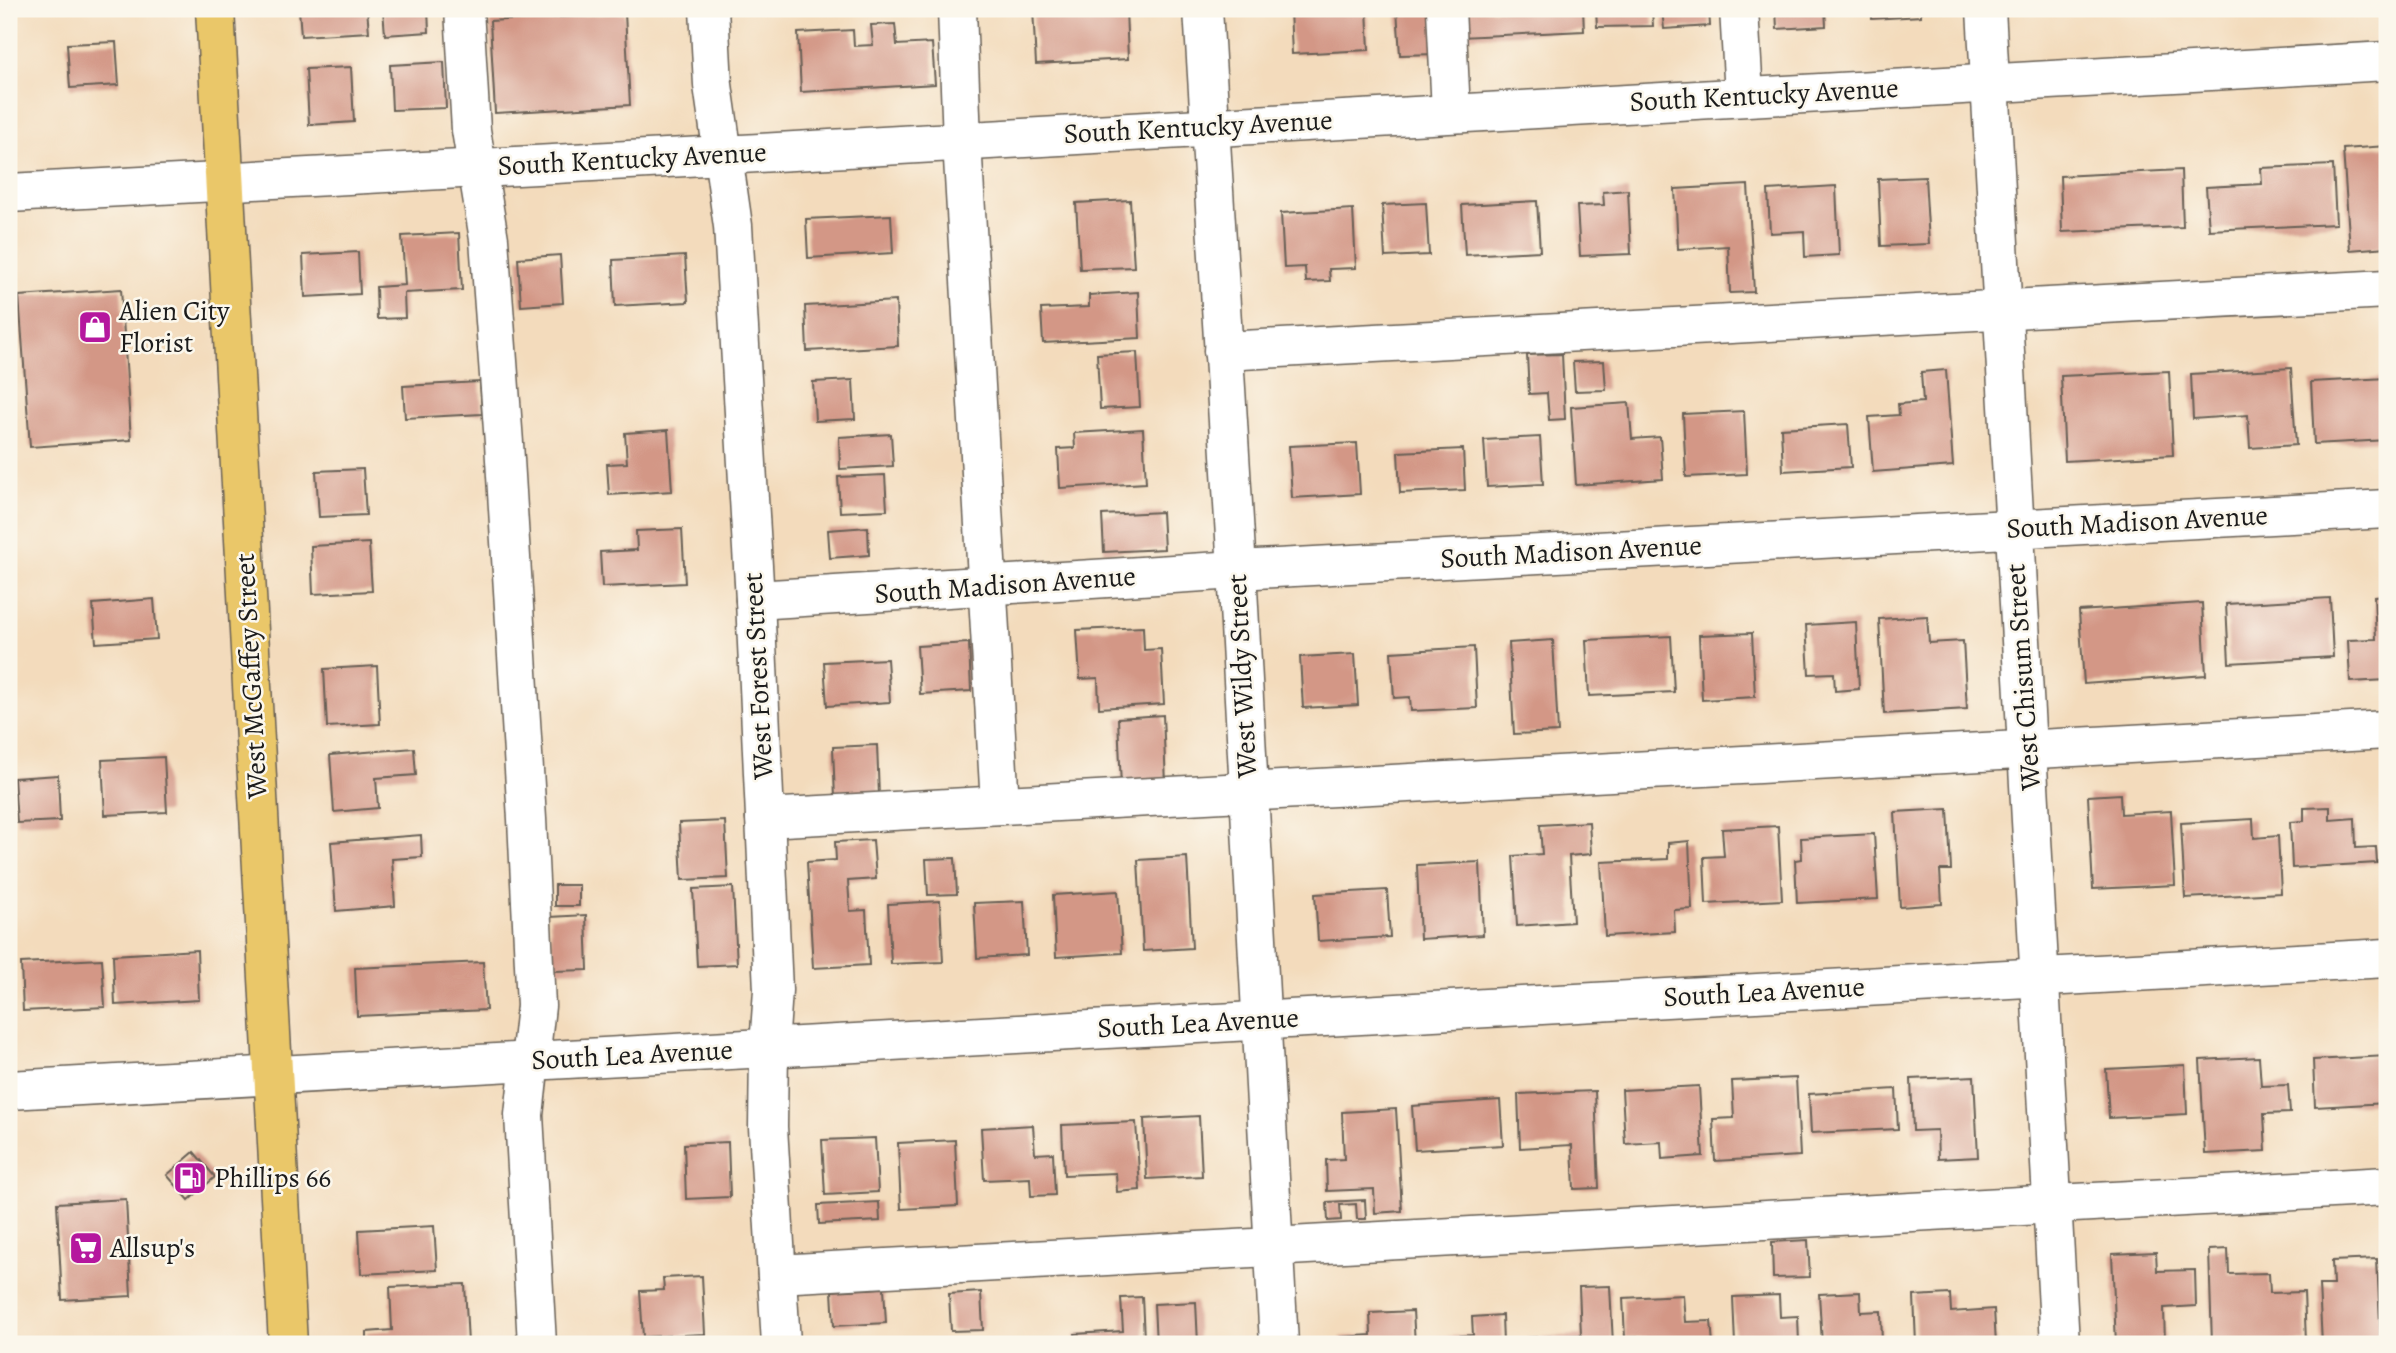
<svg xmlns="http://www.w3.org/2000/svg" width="2396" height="1353" viewBox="0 0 2396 1353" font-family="Alegreya,serif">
<rect width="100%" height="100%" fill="#fbf7ec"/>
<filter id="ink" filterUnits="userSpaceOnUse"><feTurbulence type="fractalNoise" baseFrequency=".0143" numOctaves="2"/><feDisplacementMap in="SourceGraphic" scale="14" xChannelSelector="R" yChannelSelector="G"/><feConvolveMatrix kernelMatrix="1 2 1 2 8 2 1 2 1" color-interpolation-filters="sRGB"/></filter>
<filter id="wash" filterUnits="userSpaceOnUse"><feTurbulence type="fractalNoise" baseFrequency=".00686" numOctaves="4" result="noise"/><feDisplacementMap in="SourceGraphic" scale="28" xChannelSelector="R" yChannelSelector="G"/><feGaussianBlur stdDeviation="1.57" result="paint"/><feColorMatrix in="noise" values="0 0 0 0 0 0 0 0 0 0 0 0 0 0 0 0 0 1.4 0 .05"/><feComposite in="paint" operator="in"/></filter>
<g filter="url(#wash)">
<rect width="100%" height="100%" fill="#f3dbbc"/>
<g id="blocks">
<g fill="#d39786">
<path d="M299,9H367L369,32L301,36Z"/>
<path d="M383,9H428L429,32L385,35Z"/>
<path d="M1033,9H1126L1128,59L1036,64Z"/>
<path d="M1290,9H1367L1369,50L1292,54Z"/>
<path d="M1397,9H1435L1437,54L1400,55Z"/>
<path d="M1459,9H1583L1584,31L1460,37Z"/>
<path d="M1596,9H1652L1653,26L1597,27Z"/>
<path d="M1662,9H1709L1710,26L1664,29Z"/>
<path d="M1776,9H1825L1826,26L1777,29Z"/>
<path d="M1872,9H1921V16L1872,19Z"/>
<path d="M625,13L630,105L495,113L490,21Z"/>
<path d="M895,24L897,45L932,43L935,84L801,92L798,33L853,30L854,46L873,45L871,25Z"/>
<path d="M116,42L119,85L70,88L67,44Z"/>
<path d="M444,62L446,108L392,110L390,65Z"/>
<path d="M351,67L354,122L309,125L306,69Z"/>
<path d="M2387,146V247L2350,250L2343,149Z"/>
<path d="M2333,165L2336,224L2209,230L2206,187L2262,184L2261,168Z"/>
<path d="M2181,170L2183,227L2062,232L2060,176Z"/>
<path d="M1925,177L1929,244L1881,246L1878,179Z"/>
<path d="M1748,185L1754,292L1730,293L1728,246L1678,249L1675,189Z"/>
<path d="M1836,186L1839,255L1805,257L1804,231L1770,233L1768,190Z"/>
<path d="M1628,190L1631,254L1580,256L1577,206L1604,205L1603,192Z"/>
<path d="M1130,200L1134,267L1080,269L1076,203Z"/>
<path d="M1537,201L1540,251L1465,255L1462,205Z"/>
<path d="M1426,203L1429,255L1385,257L1382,205Z"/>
<path d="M1353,209L1356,268L1329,269L1330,281L1306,282L1305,267L1284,268L1281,213Z"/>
<path d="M891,215L893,253L808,258L806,219Z"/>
<path d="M459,233L462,290L404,293L405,318L377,319L376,287L405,285L402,236Z"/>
<path d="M358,252L360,294L305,297L303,255Z"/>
<path d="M560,255L563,303L521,306L518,258Z"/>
<path d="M685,256L688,302L615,306L613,260Z"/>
<path d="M121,289L131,440L30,447L19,296Z"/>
<path d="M1138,292L1140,338L1043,343L1041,309L1089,307V295Z"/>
<path d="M896,301L898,346L807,351L805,306Z"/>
<path d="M1137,352L1140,407L1100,409L1097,354Z"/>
<path d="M1562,354L1565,419L1549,420L1547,393L1529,394L1527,355Z"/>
<path d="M1604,361L1606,390L1575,391L1573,362Z"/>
<path d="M2291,368L2296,445L2250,448L2248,415L2193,419L2191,374Z"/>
<path d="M1946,370L1953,466L1873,472L1869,417L1899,415L1898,404L1923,402L1921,372Z"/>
<path d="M2169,371L2173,455L2065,461L2061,376Z"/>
<path d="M2387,378V440L2314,444L2311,382Z"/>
<path d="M853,380L855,419L815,421L813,382Z"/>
<path d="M480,382L482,414L405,418L403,386Z"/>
<path d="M1629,403L1632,439L1660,437L1663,479L1576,485L1571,407Z"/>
<path d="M1744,411L1747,474L1686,477L1683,414Z"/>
<path d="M1848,424L1851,467L1783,471L1781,428Z"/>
<path d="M1143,429L1146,483L1060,488L1058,449L1075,448L1074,433Z"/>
<path d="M668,430L672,491L609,495L607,464L627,463L625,433Z"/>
<path d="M891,434L893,466L840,469L839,437Z"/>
<path d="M1540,437L1543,484L1487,487L1484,440Z"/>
<path d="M1357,443L1360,494L1292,498L1289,446Z"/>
<path d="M1463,449L1465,490L1400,493L1398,452Z"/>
<path d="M363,469L366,515L319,517L316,471Z"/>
<path d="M885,475L887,510L840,512L838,477Z"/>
<path d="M1162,512L1164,549L1104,552L1102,515Z"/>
<path d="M868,527L869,555L830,558L828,530Z"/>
<path d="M682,529L685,583L602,587L600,552L637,550L636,531Z"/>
<path d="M369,543L372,591L313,594L311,546Z"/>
<path d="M2387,595V680L2350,682L2348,640L2376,639L2374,596Z"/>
<path d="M2330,598L2333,657L2229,663L2226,604Z"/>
<path d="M154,599L157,639L96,643L93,604Z"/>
<path d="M2202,603L2206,675L2084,684L2079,611Z"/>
<path d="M1927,616L1929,643L1963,641L1967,709L1884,714L1879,619Z"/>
<path d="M1856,622L1859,689L1835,691L1834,673L1809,674L1806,625Z"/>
<path d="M1143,627L1144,650L1161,649L1164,704L1099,708L1098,678L1080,679L1077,630Z"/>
<path d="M1752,633L1755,697L1702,700L1699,635Z"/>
<path d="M1671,636L1674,692L1589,696L1586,640Z"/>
<path d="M1553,640L1558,732L1514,734L1509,643Z"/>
<path d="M969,643L971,691L920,694L917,646Z"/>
<path d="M1474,647L1477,708L1411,711L1410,697L1394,698L1391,652Z"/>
<path d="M1355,654L1358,705L1303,708L1300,657Z"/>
<path d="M887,659L890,702L827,706L824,662Z"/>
<path d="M377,666L380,724L327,727L324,669Z"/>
<path d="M1163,715L1166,784L1121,787L1118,718Z"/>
<path d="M877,745L879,796L835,798L833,747Z"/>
<path d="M414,748L416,775L376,778L378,808L334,812L330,755Z"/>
<path d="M164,757L167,812L105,815L102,760Z"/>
<path d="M58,775L60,821L17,823L14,778Z"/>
<path d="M2120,794L2121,814L2171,811L2175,885L2093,889L2088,796Z"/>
<path d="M2330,807V820L2355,818L2356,848L2376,847L2377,863L2292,868L2290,822L2304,821V808Z"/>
<path d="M1948,809L1951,870H1940L1942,904L1900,907L1895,812Z"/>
<path d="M2253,819L2254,838L2278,836L2281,893L2185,898L2181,823Z"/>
<path d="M725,821L728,878L682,880L679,823Z"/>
<path d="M1589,822L1591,854L1569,856L1573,922L1517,926L1513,856L1542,854L1540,825Z"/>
<path d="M1778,826L1782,900L1706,904L1704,857L1724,856L1722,829Z"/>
<path d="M1874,834L1878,899L1797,903L1795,860L1802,859L1801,838Z"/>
<path d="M421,835L422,857L392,859L395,906L336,911L331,842Z"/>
<path d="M873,840L876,879L848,881L850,911L866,910L869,965L813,968L807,862L836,860L835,842Z"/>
<path d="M1689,841L1692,909L1674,910L1675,932L1605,936L1601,862L1668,859V843Z"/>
<path d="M1187,857L1192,948L1143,951L1138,860Z"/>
<path d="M955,858L957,894L928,895L926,859Z"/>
<path d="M1480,862L1483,935L1420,939L1417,865Z"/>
<rect x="555" y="885" width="24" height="21"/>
<path d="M733,887L737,964L697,966L693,889Z"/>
<path d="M1387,890L1390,937L1318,941L1315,894Z"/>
<path d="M1118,891L1122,953L1056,957L1053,895Z"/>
<path d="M940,901L943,962L891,964L888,904Z"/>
<path d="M1024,901L1027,955L977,958L974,903Z"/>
<path d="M586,915L588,970L553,971L550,917Z"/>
<path d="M197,950L199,1000L115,1005L113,955Z"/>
<path d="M102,959L105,1007L23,1011L21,963Z"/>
<path d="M483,962L486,1010L357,1016L355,968Z"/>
<path d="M2387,1056V1103L2315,1107L2313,1060Z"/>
<path d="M2259,1057L2261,1086L2288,1085L2290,1113L2264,1114L2266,1151L2205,1154L2200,1060Z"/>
<path d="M2185,1065L2187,1114L2109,1118L2106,1069Z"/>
<path d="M1974,1076L1978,1157L1938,1159L1937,1130L1913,1131L1911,1079Z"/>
<path d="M1796,1078L1800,1156L1715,1161L1713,1119L1734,1118L1732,1081Z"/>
<path d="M1699,1086L1703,1156L1662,1159L1661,1142L1625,1144L1622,1090Z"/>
<path d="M1896,1089L1898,1129L1811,1133L1809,1094Z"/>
<path d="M1595,1091L1599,1188L1574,1189L1572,1145L1520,1148L1518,1094Z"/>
<path d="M1500,1100L1503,1145L1415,1150L1412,1106Z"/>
<path d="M1396,1109L1402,1211L1375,1213L1374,1189L1327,1191L1326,1160L1344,1159L1342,1112Z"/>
<path d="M1199,1116L1202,1176L1147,1179L1144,1119Z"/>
<path d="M1136,1122L1140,1190L1117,1192L1116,1173L1064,1175L1062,1125Z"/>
<path d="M1033,1125L1035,1154L1053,1153L1055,1195L1031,1196L1030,1178L984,1180L981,1128Z"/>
<path d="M875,1138L878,1192L825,1195L822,1140Z"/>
<path d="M955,1140L958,1206L901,1209L898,1143Z"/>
<path d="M728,1142L730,1197L686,1199L684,1144Z"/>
<path d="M194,1152L215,1177L189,1200L167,1175Z"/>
<path d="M126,1199L131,1296L62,1300L57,1203Z"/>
<path d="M1365,1200L1366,1219H1357L1356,1204L1340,1205L1341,1220L1328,1221L1327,1202Z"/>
<path d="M879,1202L880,1221L819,1224L818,1205Z"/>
<path d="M434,1226L437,1270L361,1274L359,1230Z"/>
<path d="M1808,1240L1810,1277L1773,1278L1772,1242Z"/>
<path d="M2228,1249L2229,1274L2269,1273L2270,1293L2304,1292L2306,1342L2212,1344L2209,1250Z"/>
<path d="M2156,1252L2157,1271L2195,1270L2196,1306L2164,1308L2165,1344H2116L2112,1254Z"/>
<path d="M2377,1259L2381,1343L2322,1344L2319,1285H2333L2332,1261Z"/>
<path d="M702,1276L705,1334L643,1337L640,1291L664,1290L663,1278Z"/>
<path d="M465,1284L468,1344H367V1332L392,1330L390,1287Z"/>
<path d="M1610,1286L1613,1344H1527L1526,1338L1581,1335L1579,1287Z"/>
<path d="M884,1288L886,1323L834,1326L832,1291Z"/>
<path d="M981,1292L983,1330L951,1331L949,1294Z"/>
<path d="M1860,1292L1861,1312L1881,1311L1882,1344H1822L1819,1294Z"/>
<path d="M1950,1294L1951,1312L1994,1309L1996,1344H1916L1914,1296Z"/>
<path d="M1683,1295L1685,1322L1711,1321L1713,1344H1647V1337L1625,1338L1623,1298Z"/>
<path d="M1779,1295L1780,1317L1798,1316L1799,1344H1735L1733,1297Z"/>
<path d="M1142,1297L1144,1339L1126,1340V1344H1076L1075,1334L1123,1331L1121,1298Z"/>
<path d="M1196,1302L1198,1344H1156L1154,1304Z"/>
<path d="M1413,1311L1415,1344H1341V1337L1371,1335L1370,1313Z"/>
<path d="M1502,1315L1503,1344H1437V1337L1473,1335L1472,1317Z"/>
</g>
</g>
</g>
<g filter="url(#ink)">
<use href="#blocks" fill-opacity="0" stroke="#675f54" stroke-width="2"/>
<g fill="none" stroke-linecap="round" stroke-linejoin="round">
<g stroke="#675f54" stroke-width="41">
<g id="minor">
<path d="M464,9L471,130L489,239L504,443L527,819L536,1006L524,1115L537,1344"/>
<path d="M709,9L713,85L733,226L755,600L773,990L769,1047L768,1127L781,1344"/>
<path d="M957,9L962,141L1000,805"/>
<path d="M1203,9L1237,570L1279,1344"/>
<path d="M1446,9L1451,112"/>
<path d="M1739,9L1744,96"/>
<path d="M1986,9L2060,1344"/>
<path d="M9,193L723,155L2387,61"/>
<path d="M1223,351L2387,289"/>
<path d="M755,600L1237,570L2387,509"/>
<path d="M765,818L2387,730"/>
<path d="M9,1090L2387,958"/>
<path d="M777,1274L2387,1186"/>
</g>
</g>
<g stroke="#675f54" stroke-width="41">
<path id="major" d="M215,9L288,1344"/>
</g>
<use href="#minor" stroke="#fff" stroke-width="38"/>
<use href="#major" stroke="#eac769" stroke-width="38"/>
</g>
</g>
<defs>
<g id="shop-square" transform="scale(1.75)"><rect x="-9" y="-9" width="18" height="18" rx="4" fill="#b5179e" stroke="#fbf7ec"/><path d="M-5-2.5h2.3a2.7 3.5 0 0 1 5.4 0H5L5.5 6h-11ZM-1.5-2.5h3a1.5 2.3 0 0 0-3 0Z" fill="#fff"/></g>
<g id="fuel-square" transform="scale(1.75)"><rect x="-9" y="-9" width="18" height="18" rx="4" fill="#b5179e" stroke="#fbf7ec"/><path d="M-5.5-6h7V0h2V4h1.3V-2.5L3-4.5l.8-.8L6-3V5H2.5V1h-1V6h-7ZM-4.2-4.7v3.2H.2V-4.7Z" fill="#fff"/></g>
<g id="supermarket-square" transform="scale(1.75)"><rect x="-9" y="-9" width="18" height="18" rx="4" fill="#b5179e" stroke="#fbf7ec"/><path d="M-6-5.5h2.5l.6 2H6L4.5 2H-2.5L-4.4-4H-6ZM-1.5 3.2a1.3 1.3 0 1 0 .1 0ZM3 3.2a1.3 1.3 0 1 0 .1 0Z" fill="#fff"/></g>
</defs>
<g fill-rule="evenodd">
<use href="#shop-square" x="95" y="327"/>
<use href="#fuel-square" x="190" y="1178"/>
<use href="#supermarket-square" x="86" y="1248"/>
</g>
<g text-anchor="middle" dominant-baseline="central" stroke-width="5" stroke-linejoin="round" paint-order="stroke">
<g font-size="28" fill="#1c1c1c" stroke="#fbf7ec">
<text transform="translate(1764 95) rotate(-3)">South Kentucky Avenue</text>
<text transform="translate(1198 127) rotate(-3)">South Kentucky Avenue</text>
<text transform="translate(632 159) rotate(-3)">South Kentucky Avenue</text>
<text transform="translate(2137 522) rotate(-3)">South Madison Avenue</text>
<text transform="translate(1571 552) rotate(-3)">South Madison Avenue</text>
<text transform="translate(1005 585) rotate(-4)">South Madison Avenue</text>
<text transform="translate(251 676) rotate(-93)">West McGaffey Street</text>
<text transform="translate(758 676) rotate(-93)">West Forest Street</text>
<text transform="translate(1242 676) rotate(-93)">West Wildy Street</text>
<text transform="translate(2023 677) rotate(-94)">West Chisum Street</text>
<text transform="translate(1764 992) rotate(-3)">South Lea Avenue</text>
<text transform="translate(1198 1023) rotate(-3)">South Lea Avenue</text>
<text transform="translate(632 1055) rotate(-3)">South Lea Avenue</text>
</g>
<g font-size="28" fill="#1c1c1c" stroke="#fbf7ec" text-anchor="start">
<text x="119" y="311">Alien City<tspan x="119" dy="32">Florist</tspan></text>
<text x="214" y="1178">Phillips 66</text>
<text x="110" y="1248">Allsup's</text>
</g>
</g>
<rect width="2396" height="1353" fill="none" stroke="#fbf7ec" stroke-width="35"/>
</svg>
